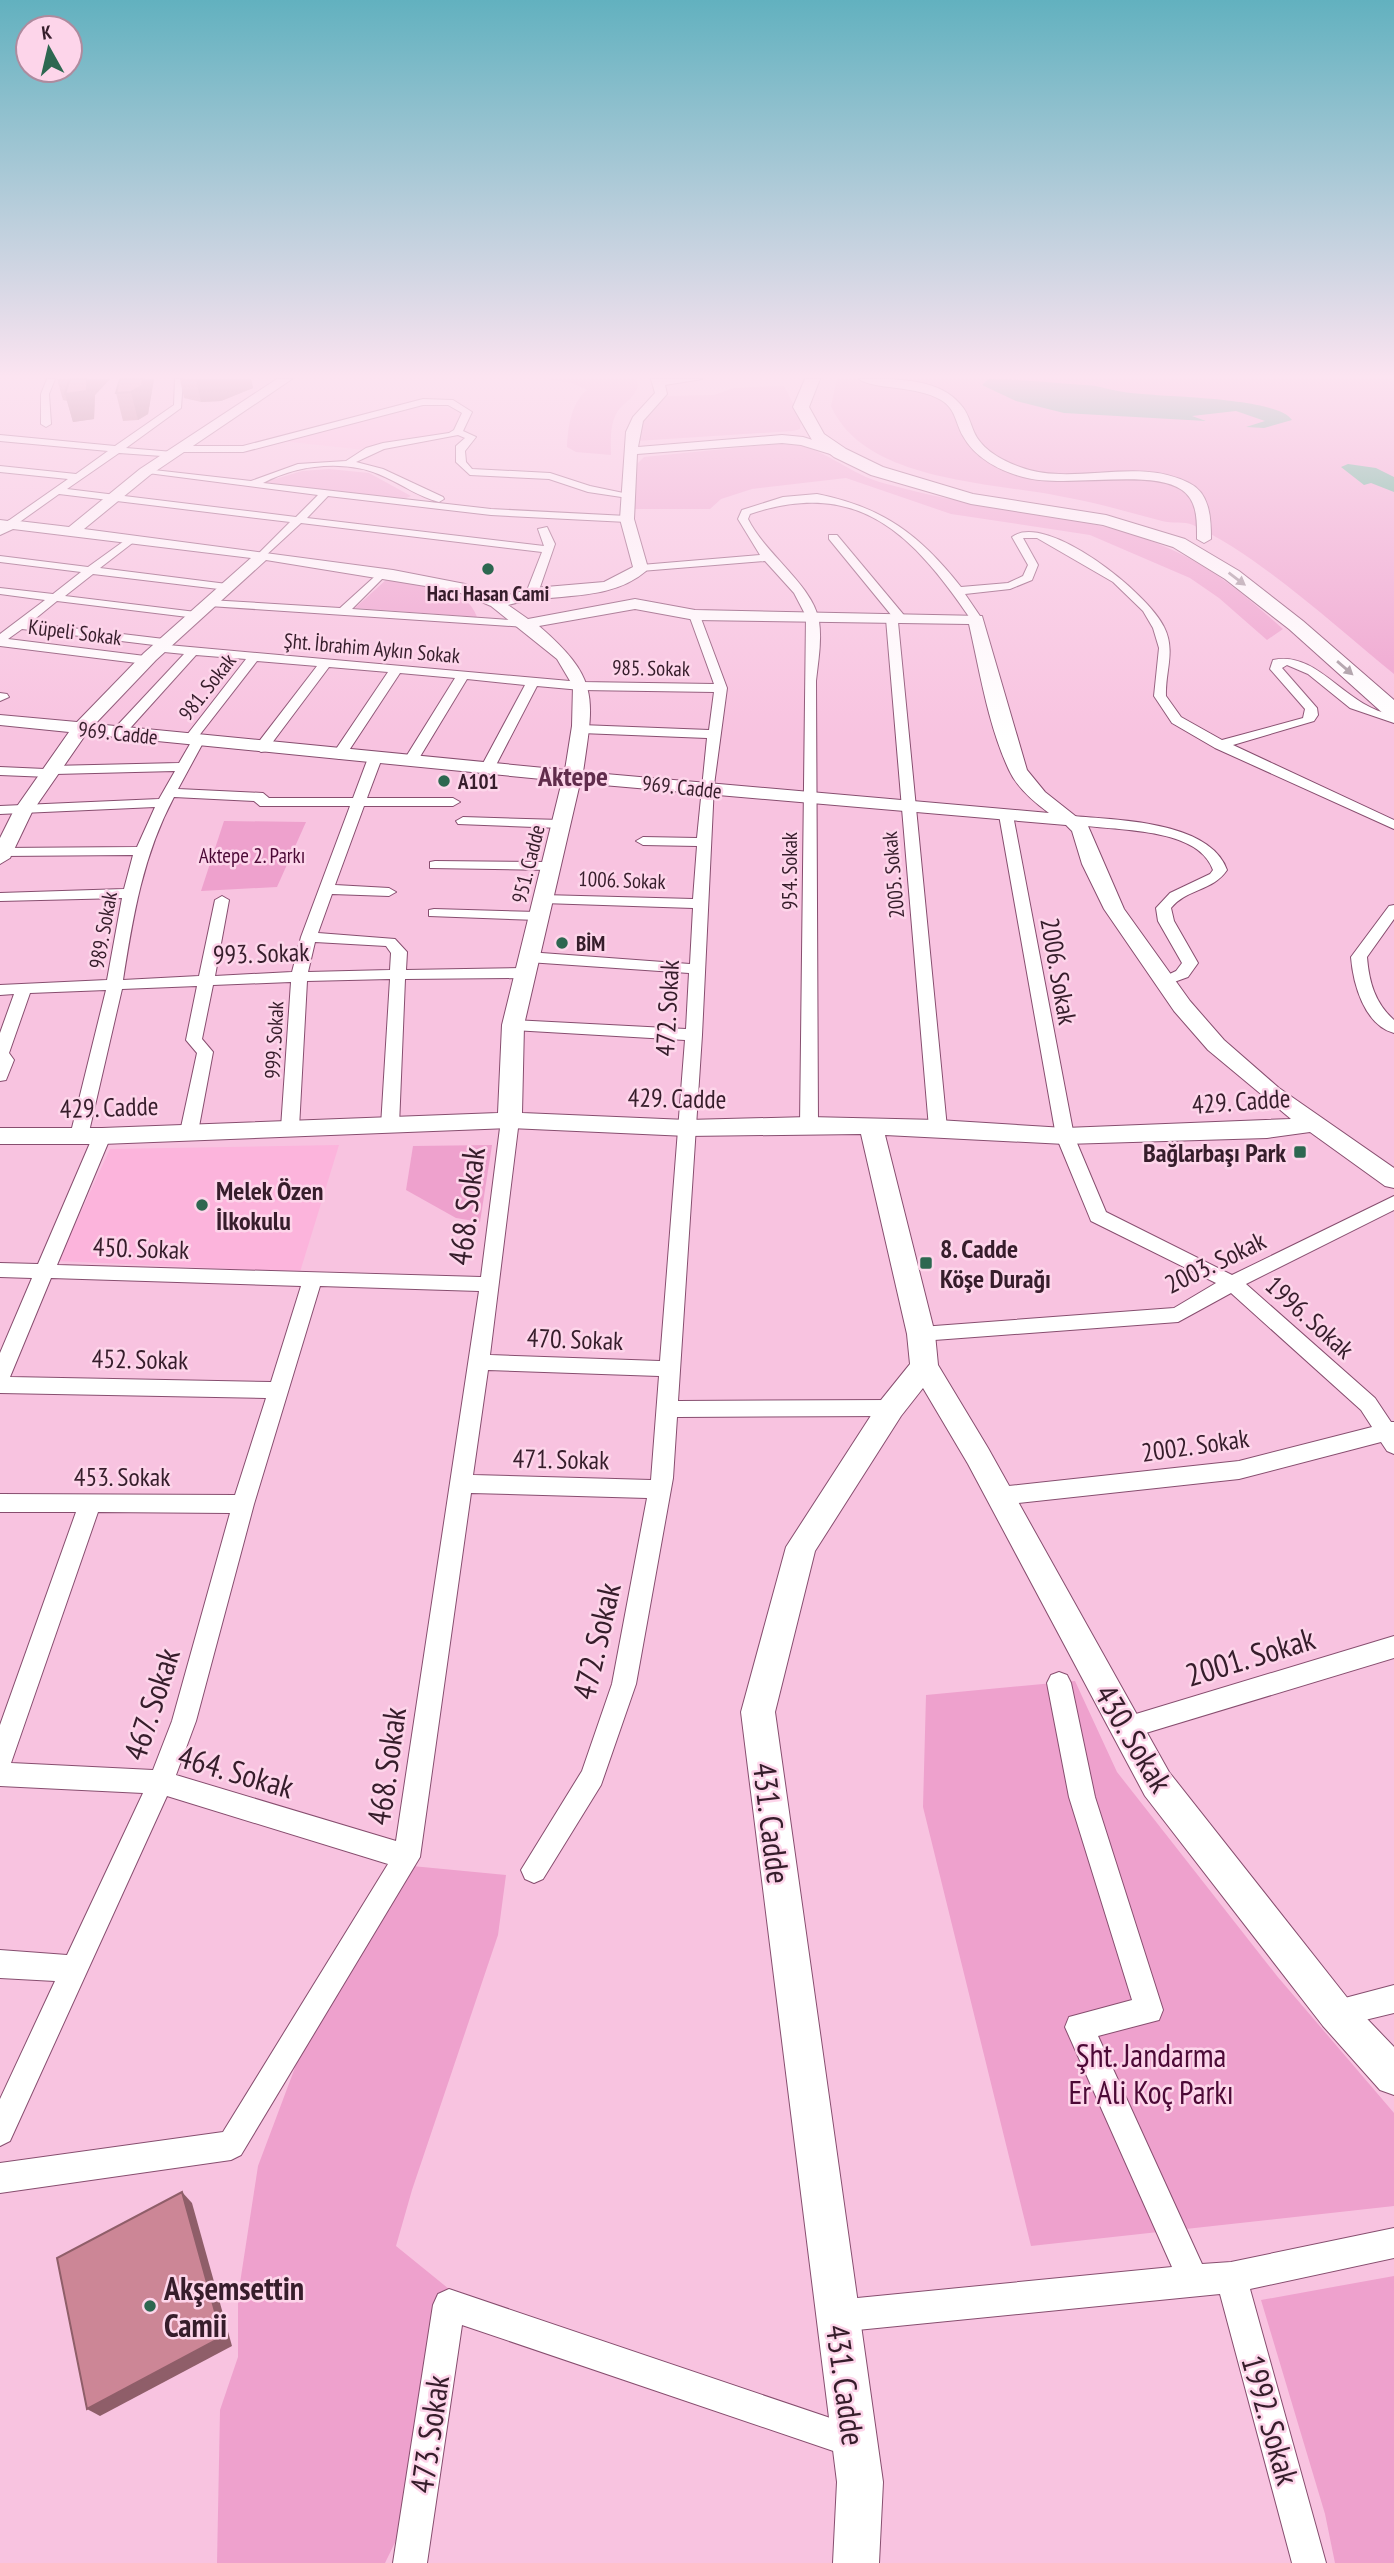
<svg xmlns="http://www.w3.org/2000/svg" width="1394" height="2563" viewBox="0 0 1394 2563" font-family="'PT Sans Narrow',sans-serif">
<rect width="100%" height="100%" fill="#f8c3e0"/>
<g fill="#fcb4dc">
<path d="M433,406L467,411L449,435L365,450L281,441L409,409Z"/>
<path d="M339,1145L300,1272L58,1261L110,1149Z"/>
</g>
<g fill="#eea1cd">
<path d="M547,379H636L638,386C635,396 629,399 621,407C609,420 611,439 611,455L576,452L567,447C568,427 571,403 587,390L572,383Z"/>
<path d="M837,379H1394V674C1336,627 1260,556 1193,525C1184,521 1172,524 1162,521C1128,512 1094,502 1059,496C989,482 864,481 831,406Z"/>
<path d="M784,386L801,419L800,429L793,431L636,441L641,414L662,396L714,395L733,388Z"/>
<path d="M784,443C818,445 841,467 871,479C881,483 892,485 902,488C999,515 1111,511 1199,564C1230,582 1256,605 1283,629L1267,640L1219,598L1190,578L1090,535L951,514L846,478L752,489L721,499L710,509H634L637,464L644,457Z"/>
<path d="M329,469L369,473L411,496L404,499L262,483L302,471Z"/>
<path d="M387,579C415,584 466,584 477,617L355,608Z"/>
<path d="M224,821L306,822L277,887L201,891Z"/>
<path d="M492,1145L480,1222L456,1218L406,1190L413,1146Z"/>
<path d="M1075,1681L1117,1772L1277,1976L1394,2113V2206L1031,2246L923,1807L926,1695Z"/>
<path d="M412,1866L506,1875L498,1935L412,2190L396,2246L449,2289L429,2365L403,2526L385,2563H217L220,2410L238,2357V2296L258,2166L308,2033Z"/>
<path d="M1394,2276V2563H1335L1325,2514L1261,2300Z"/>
</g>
<g fill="#3aac82">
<path d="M988,379C1020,379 1052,383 1084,385C1099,385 1115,392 1131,393C1161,397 1277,397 1292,420L1264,428L1246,427L1265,421L1236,411L1192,416L1206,421L1064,413L1016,401L982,385Z"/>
<path d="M1348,464L1376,468L1394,477V492L1371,483L1364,485L1341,467Z"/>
</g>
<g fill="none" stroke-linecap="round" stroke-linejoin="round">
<g stroke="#874e6f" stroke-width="2">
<g id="street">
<path d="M47,379H55L49,394L51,424L46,427L41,424V394Z"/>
<path d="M175,379H183L181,408L126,448L173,452L176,457L119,453L67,489L296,517L318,495L140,472L145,469L251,481L298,464L346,461L366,448L383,443L449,433L454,430L462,413L448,405H423L243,452H184L179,449L184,446H243L423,399L453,400L472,412L463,431L476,437L465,451L466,462L472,469L550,473L590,486L633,495L628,498L588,492L549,479L470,475L456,462V446L465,438L458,435L384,449L356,462L383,469L443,497L444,499L439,502C419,497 403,485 385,477C348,459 299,464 263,483L491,509L627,516L632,519L627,522L491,515L328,496L307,518L544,546L538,529L547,527L555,544L538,593L532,596L526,593L542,552L301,523L263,558L258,555L259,553L290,522L59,494L14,526H0V520L8,521L68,479L0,472V466L76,474L108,451L0,441V435L115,446L174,405Z"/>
<path d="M817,494C883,507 920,535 961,587L1008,583L1023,576L1028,565L1012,537C1046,511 1149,594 1164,627C1176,651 1165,671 1166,696L1181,717L1222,740L1303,718L1305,709L1270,669L1273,660C1319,650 1345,708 1394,715V723L1350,708L1308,674L1287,665L1282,668L1317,708L1318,715L1314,721L1233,745L1394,820V829L1215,748L1172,723L1154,696L1159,648L1153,628L1143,611L1113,582L1037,538H1023L1038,565L1032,580L1010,589L965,594L982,619L976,622L972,621C914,536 860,477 750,514L748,519C765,554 813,585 819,621C822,641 818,662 816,681L818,1125L815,1129H803L800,1125L806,616L794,593L765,561L641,571L636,568L641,565L760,555L738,519L742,510L783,497Z"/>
<path d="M829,535H837L908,620L898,622L947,1128L938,1134L929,1128L886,619L892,616L829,539Z"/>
<path d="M131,536L136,539L135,541L100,568L227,584L233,587L227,590L93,574L65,596L196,612L202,615L196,618L57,601L30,623L164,639L168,640V645L581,682L714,684L689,615L699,613L727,688L714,785L702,1035L678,1401L891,1400L898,1402L901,1408L898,1414L891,1416L677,1417L673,1478L636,1684L601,1785L543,1879L534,1883L525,1879L521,1870L582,1771L612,1684L647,1498L471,1493L420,1857L241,2155L231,2160L0,2193V2163L223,2132L388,1864L167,1796L10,2141L0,2146V2099L55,1981L0,1978V1950L67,1955L143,1793L0,1786V1725L76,1512H0V1494L235,1495L266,1398L0,1393V1353L32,1278L0,1277V1263L38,1264L93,1136L102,1130L111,1136L57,1265L481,1277L501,1120L510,1114L519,1120L490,1355L660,1361L685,1040L513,1030L505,1025L513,1020L686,1029L689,973L528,962L520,957L528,952L690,964L693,908L543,903L536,899L543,895L693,899L697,846L643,845L636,841L643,837L697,838L707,738L581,733L575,729L581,725L709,730L714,692L581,690L537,686L495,767L488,771L481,767L525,685L467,679L418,760L411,764L404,760L455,678L400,673L344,758L339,759L332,755L388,672L329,667L266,751L261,752L254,748L317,666L257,661L198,737L204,741L178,789L263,793L269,798H353L368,758L380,755L382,758L367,798H453L460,802L453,806H364L335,885L389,888L396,892L389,896L332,894L318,933L395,939L407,952L406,970L524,968L532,973L524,978L405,979L399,1126L390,1132L381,1126L390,979L307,981L299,1128L290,1134L281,1128L291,982L213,985L202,1039L213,1052L198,1132L189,1138L180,1132L197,1053L186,1040L197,986L122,989L88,1136L79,1142L70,1136L106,990L30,993L9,1053L14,1060L6,1080L0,1081V1033L14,994L0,995V985L107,980L122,898L0,901V893L124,889L133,855L2,856L0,848L137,847L155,807L0,814V806L159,799L175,771L55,774L49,777L0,775V767L45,769L51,766L179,763L190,744L183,740L246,659L196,655L123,736H113V730L184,654L154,651V645L22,629L8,639L145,656L151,660L145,664L0,646V634L45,600L0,594V588L53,594L81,572L0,562V556L88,567ZM174,797L254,801L260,806H350L301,937L292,972L215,976L229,900L222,896L215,900L199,976L123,980C133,916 143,855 174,797ZM315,942L386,946L391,953L390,970L308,972ZM51,1278L301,1286L271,1382L10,1377ZM320,1286L479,1291L396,1841L176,1775L196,1721L254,1504ZM488,1370L659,1376L651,1480L473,1475ZM98,1512L230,1513L172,1721L153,1770L11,1763Z"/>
<path d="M383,569L388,572L387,574L352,609L525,621L531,624L525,627L209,606L203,603L209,600L340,608Z"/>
<path d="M0,693L7,694L9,697L0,701Z"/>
<path d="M1006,811L1013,815L1074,1136L1106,1212L1232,1275L1394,1196V1210L1246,1284L1375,1398L1391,1422H1394V1454L1387,1451L1381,1442L1239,1479L999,1505L991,1502L988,1496L991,1490L999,1487L1239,1461L1372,1427L1361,1410L1231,1293L1178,1322L921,1341L914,1339L911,1334L914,1329L921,1327L1174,1308L1216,1283L1091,1221L1089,1216L1056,1136L999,815Z"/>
<path d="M1072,816C1117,820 1210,821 1227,870C1213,891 1186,889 1171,908L1174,921L1198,963L1188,977L1163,986L1155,981L1176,971L1182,963L1158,921L1156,908L1170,893L1210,874L1213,870C1197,824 1107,832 1067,823V817Z"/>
<path d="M463,817L561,820L568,824L561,828L458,824L456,821Z"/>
<path d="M435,861L550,862L557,866L550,870L430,868V862Z"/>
<path d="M1394,905V919L1367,957C1369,982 1375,1003 1394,1020V1033C1364,1025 1353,983 1351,957L1389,906Z"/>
<path d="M434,909L538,912L545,916L538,920L429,916V910Z"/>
<path d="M1394,1636V1658L1126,1739L1117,1736L1114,1728L1117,1720L1126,1717Z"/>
<path d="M1059,1672L1067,1675L1071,1683L1095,1797L1163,2010L1159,2020L1098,2036L1202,2264L1231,2262L1394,2228V2258L1250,2289L1326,2563H1292L1220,2294L837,2332L826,2327L821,2316L826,2305L837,2300L1172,2267L1065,2027L1069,2017L1132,2000L1069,1797L1047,1683L1051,1675Z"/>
<path d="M1394,1985V2013L1336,2027L1326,2023L1322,2013L1326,2003Z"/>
<path d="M449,2289L854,2426L866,2430L870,2442L866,2454L854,2458L462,2325L427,2563H393L433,2305L438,2294Z"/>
</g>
</g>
<g stroke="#874e6f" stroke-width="2">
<g id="secondary">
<path d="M277,379H292L150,475L84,529L393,570L465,584L497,598L534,588L604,582L633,567L620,519L626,432L633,417L655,393L651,379H702L665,385L667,394L643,421L638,447L782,435L803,437L845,450L847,453L840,457L801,445L782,443L637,454L634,519L648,568L646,571C609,603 553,592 508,605L528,619L635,599L695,610L982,616L1027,770L1045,792L1088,826L1124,909L1190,1001L1224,1040L1279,1088L1394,1168V1188L1385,1186L1310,1132L1267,1138L1065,1144L885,1135L935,1334L938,1365L988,1448L1169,1772L1349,2000L1394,2047V2095L1380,2090L1323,2026L1145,1796L968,1464L923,1388L901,1416L815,1551L775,1712L883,2482L879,2563H833L837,2482L741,1712L786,1547L881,1400L910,1364L907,1334L861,1134L687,1136L510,1128L102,1144H0V1128H102L498,1113L502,1025L562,781L86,734L32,812L10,858L0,864V838L13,812L69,732L0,725V715L77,722L144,653L251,558L13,529L0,535V524L10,520L69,527L140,469ZM266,560L456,591L491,606L557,659L573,686L572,726L565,770L95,724L156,660ZM635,609L695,620L969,624C980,672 988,725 1009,770C1017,788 1034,802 1049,813L583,772C594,697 600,679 539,626ZM580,783L1066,825L1072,831L1082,864L1104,909L1174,1011L1208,1050L1291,1119L1065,1128L938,1120L809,1117L687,1120L522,1113L524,1025Z"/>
<path d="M859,379C891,379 938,377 960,404C968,412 970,423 974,432C982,450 1003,461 1020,467C1073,487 1137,456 1189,483C1210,493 1211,518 1211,539L1204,543L1197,539C1197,522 1198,501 1182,490C1150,468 1066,489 1023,477C1000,471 975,458 963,436C955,422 956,409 941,400C916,385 874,390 859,379Z"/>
</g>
</g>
<g stroke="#874e6f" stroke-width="2">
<path id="highway" d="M805,379H820L809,407L824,434L846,449L883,467L973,494L1106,515L1185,539L1239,571L1303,621L1394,700V718L1386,716L1289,629L1225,579L1173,547L1103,525L971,504L871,475L834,457L812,440L793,407Z"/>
</g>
<use href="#street" fill="#fff" fill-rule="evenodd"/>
<use href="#secondary" fill="#fff" fill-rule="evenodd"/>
<use href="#highway" fill="#fff" fill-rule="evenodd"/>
</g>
<g fill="#af7381">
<path d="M57,379H110L95,395L94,419L73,422L67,401L63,400Z"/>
<path d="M154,379L148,414L138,420L123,421L116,393Z"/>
<path d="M180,379H251L253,388L221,401L201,402L184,398Z"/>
</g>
<g fill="#8f5e69">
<path d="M87,379H110L95,395L94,419L73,422L65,394Z"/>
<path d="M143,379H154L148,414L138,420L131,392Z"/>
<path d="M196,379H251L253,388L221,401L201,402Z"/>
<path d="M182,2192L192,2203L232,2346L100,2416L87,2409Z"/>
</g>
<g fill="#cc8696" stroke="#8f5e69" stroke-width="2">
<path d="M70,379H87V391L65,394Z"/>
<path d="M120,379H143L142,386L131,392L116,393Z"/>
<path d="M182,2192L222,2337L87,2409L57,2258Z"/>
</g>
<defs><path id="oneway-solid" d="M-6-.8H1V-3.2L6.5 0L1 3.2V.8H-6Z" transform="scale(1.75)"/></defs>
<g fill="#a599a0">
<use href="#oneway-solid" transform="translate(1237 579) rotate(37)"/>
<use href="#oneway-solid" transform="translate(1345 668) rotate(41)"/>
</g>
<linearGradient id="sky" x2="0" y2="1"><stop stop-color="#62b1bf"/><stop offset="0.51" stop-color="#fce4f1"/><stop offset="1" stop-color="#fce4f1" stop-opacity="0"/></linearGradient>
<rect width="1394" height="738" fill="url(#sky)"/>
<g fill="#2d6750" stroke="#fdd5ea" stroke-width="2.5">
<circle cx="488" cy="569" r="7"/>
<circle cx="444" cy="781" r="7"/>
<circle cx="562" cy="943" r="7"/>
<rect x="1293" y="1145" width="14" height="14" rx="3.5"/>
<circle cx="202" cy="1205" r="7"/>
<rect x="919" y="1256" width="14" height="14" rx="3.5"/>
<circle cx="150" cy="2306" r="7"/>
</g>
<g text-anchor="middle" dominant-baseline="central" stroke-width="5" stroke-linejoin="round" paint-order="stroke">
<g font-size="21" font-weight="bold" fill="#361d2b" stroke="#fdd5ea" text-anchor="start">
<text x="488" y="593" text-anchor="middle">Hacı Hasan Cami</text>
<text x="458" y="781">A101</text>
<text x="576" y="943">BİM</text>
</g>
<g font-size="21" fill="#361d2b" stroke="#fdd5ea">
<text transform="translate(75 632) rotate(7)">Küpeli Sokak</text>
<text transform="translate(372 648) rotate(5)">Şht. İbrahim Aykın Sokak</text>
<text transform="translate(651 668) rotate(1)">985. Sokak</text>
<text transform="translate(207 687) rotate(-52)">981. Sokak</text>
<text transform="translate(118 733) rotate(6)">969. Cadde</text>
<text transform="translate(682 787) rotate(6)">969. Cadde</text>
<text transform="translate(528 864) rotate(-76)">951. Cadde</text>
<text transform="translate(789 871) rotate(-90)">954. Sokak</text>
<text transform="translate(893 875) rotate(-95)">2005. Sokak</text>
<text transform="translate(622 880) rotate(2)">1006. Sokak</text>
<text transform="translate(103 930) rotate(-80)">989. Sokak</text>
<text transform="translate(274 1040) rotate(-87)">999. Sokak</text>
</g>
<g font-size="21" fill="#4c0936" stroke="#fdd5ea">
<text x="252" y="855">Aktepe 2. Parkı</text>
</g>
<g font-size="26" fill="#361d2b" stroke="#fdd5ea">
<text transform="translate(261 953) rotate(-2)">993. Sokak</text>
<text transform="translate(1059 971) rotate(80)">2006. Sokak</text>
<text transform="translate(667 1008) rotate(-87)">472. Sokak</text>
<text transform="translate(677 1098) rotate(1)">429. Cadde</text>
<text transform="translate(1241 1101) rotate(-4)">429. Cadde</text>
<text transform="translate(109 1107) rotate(-2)">429. Cadde</text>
<text transform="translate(141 1248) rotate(2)">450. Sokak</text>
<text transform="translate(1215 1262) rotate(-26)">2003. Sokak</text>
<text transform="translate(1310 1317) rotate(42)">1996. Sokak</text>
<text transform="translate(575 1339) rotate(2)">470. Sokak</text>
<text transform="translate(140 1359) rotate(1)">452. Sokak</text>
<text transform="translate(1195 1445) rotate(-8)">2002. Sokak</text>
<text transform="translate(561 1459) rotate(1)">471. Sokak</text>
<text x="122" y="1476">453. Sokak</text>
</g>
<g font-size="26" font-weight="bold" fill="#361d2b" stroke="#fdd5ea" text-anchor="start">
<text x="1286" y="1152" text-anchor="end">Bağlarbaşı Park</text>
<text x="216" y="1190">Melek Özen<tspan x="216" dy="30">İlkokulu</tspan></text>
<text x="940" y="1248">8. Cadde<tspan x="940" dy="30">Köşe Durağı</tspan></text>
</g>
<g font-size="28" font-weight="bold" fill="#612c4c" stroke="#fdd5ea">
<text x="573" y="775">Aktepe</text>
</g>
<g font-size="32" fill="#361d2b" stroke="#fdd5ea">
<text transform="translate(466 1206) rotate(-83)">468. Sokak</text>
<text transform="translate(596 1641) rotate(-77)">472. Sokak</text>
<text transform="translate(1250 1656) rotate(-17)">2001. Sokak</text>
<text transform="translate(151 1704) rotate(-72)">467. Sokak</text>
<text transform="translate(1134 1738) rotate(59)">430. Sokak</text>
<text transform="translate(386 1766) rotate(-82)">468. Sokak</text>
<text transform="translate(236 1771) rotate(16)">464. Sokak</text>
<text transform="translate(772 1823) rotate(83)">431. Cadde</text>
<text transform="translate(846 2385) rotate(82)">431. Cadde</text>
<text transform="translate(1271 2420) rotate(74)">1992. Sokak</text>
<text transform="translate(429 2434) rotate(-82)">473. Sokak</text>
</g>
<g font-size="32" fill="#4c0936" stroke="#fdd5ea">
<text x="1151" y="2055">Şht. Jandarma<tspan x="1151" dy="37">Er Ali Koç Parkı</tspan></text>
</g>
<g font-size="32" font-weight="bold" fill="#361d2b" stroke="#fdd5ea" text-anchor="start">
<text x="164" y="2288">Akşemsettin<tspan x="164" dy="37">Camii</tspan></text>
</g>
</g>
<g transform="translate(49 49) rotate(352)"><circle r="33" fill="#fdd5ea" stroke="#ad8b9e" stroke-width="2"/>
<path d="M0-5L12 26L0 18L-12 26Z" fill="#2d6750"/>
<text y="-10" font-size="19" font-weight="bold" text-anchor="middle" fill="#361d2b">K</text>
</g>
</svg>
